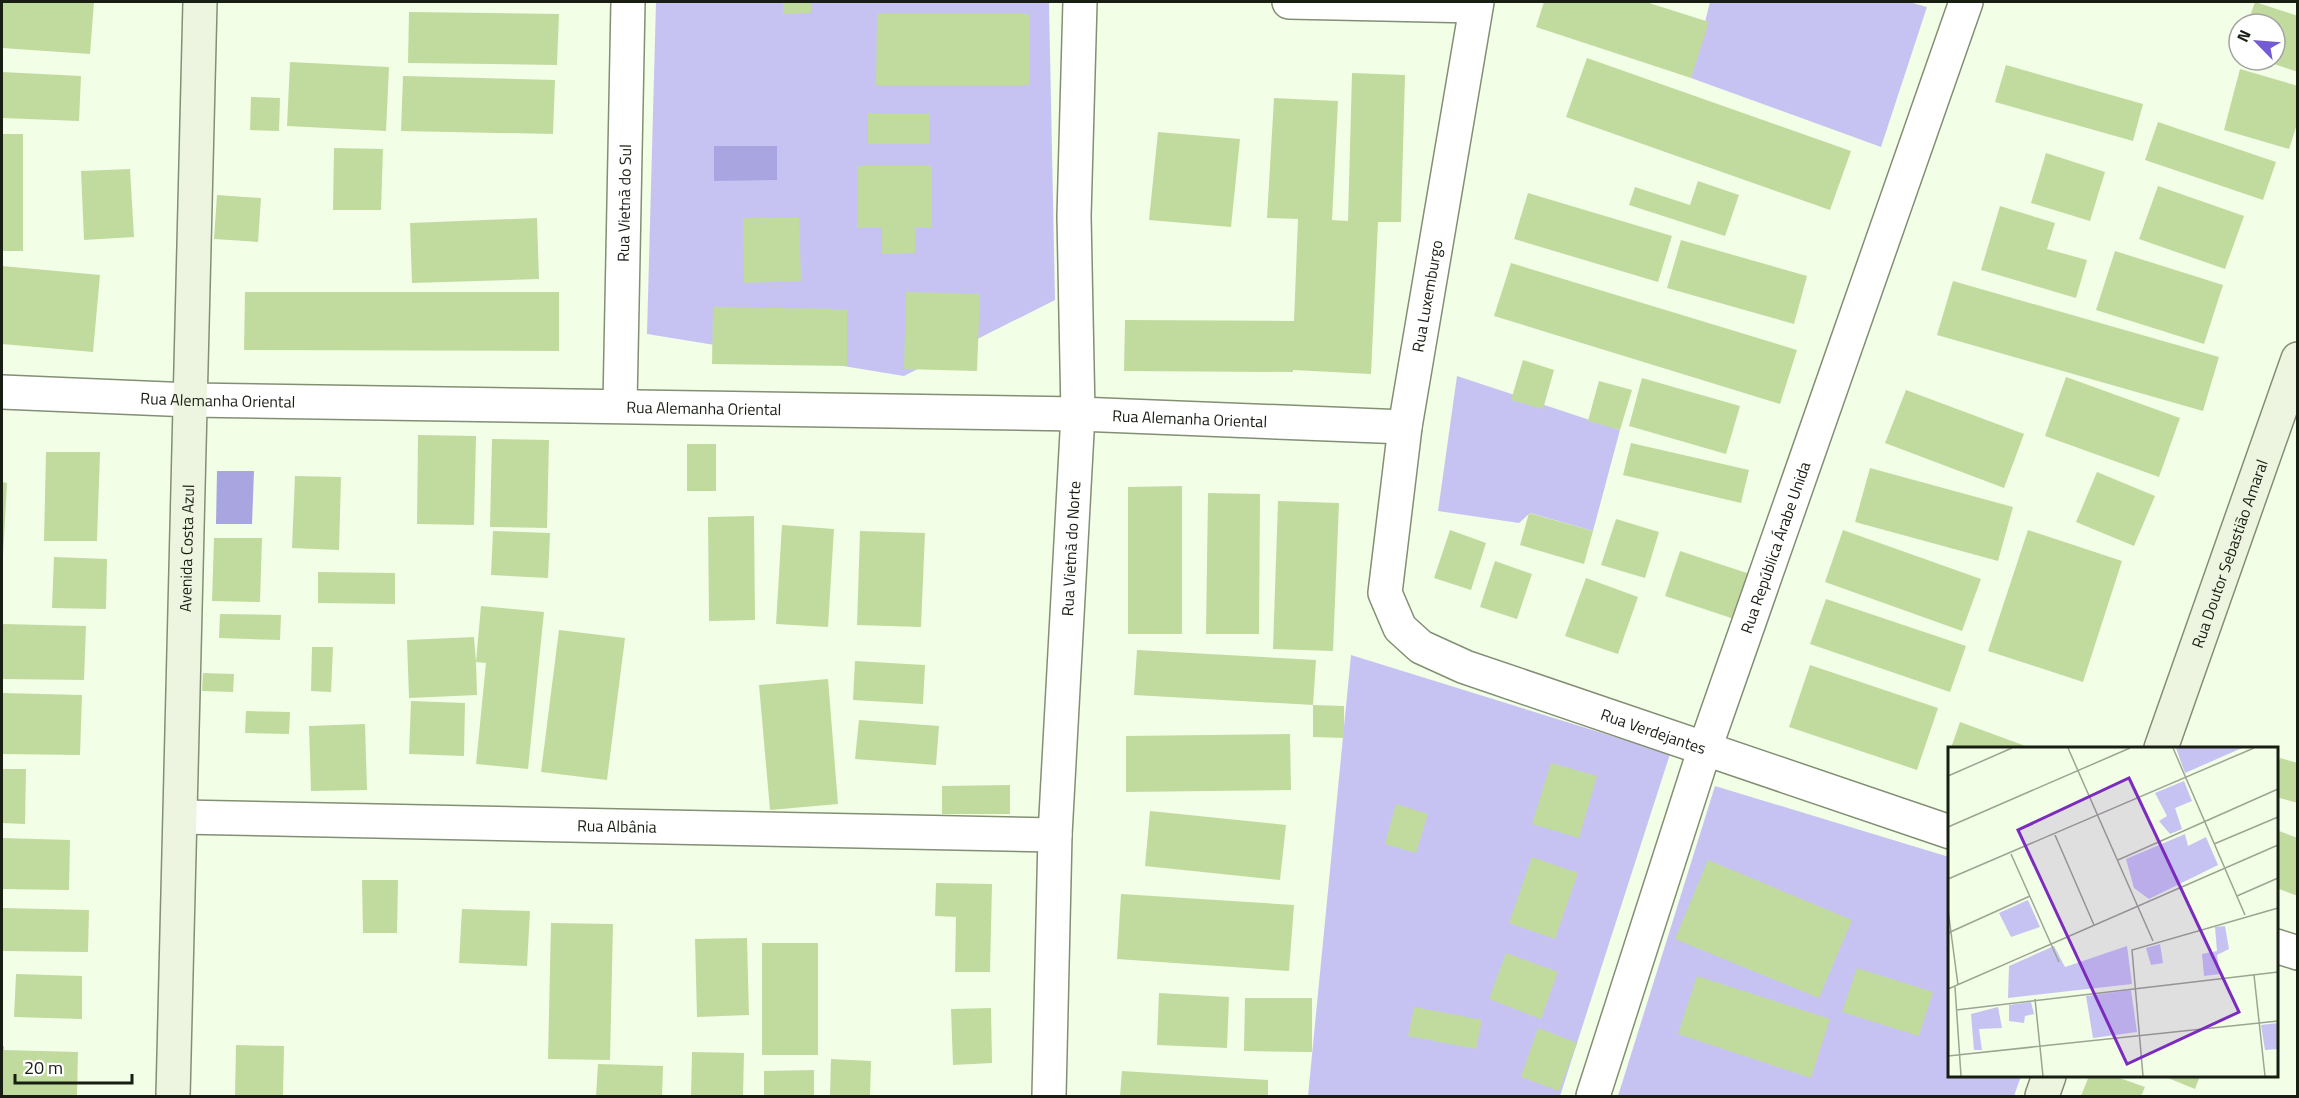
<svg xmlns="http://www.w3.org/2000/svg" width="2299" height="1098" viewBox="0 0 2299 1098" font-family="'Titillium Web',sans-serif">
<rect width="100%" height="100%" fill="#f3fee7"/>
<g fill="#c6c3f3">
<path d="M656,2H1049L1055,300L904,376L647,334Z"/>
<path d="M1710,2H1909L1927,7L1881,147L1691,78Z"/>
<path d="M1457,376L1620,430L1593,531L1530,513L1519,523L1438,511Z"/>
<path d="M1351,655L1670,754L1560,1096H1308Z"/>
<path d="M1715,786L1949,857L1950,1076H2021L2014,1096H1618Z"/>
</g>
<g fill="#a9a5e0">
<path d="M714,146H777V180L714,181Z"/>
<path d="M217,471H254L252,524H216Z"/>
</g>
<g fill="#c1db9f">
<path d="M2,2H94L90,54L2,48Z"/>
<path d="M783,2H811V13L783,14Z"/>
<path d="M1544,2H1646L1709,22L1691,78L1536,27Z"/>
<path d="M2255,2L2298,16V72L2262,60H2275V24H2247Z"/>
<path d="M409,12L559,14L557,65L408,63Z"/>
<path d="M877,14H1029V85H876Z"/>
<path d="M1587,58L1851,151L1830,210L1566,117Z"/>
<path d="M290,62L389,67L386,131L287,126Z"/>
<path d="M2006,65L2143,104L2133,141L1995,102Z"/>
<path d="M2240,69L2298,86V121L2289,149L2224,130Z"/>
<path d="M2,72L81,76L79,121L2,118Z"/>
<path d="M1352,73L1405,75L1401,222H1378L1371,374L1293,370V372L1124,371L1125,320L1294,321L1298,219L1267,218L1274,98L1338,101L1332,220L1348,221Z"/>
<path d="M403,76L555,80L553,134L401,131Z"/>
<path d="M251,97L280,98L279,131L250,130Z"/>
<rect x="868" y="113" width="61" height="31"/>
<path d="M2158,122L2276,162L2263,200L2145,160Z"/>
<path d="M1158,132L1240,139L1231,227L1149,220Z"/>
<rect x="2" y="134" width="21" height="117"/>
<path d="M334,148L383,149L381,210H333Z"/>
<path d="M2046,153L2105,172L2090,221L2031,203Z"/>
<path d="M858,166H932V228H915V253L882,254V228H857Z"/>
<path d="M130,169L134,237L84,240L81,171Z"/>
<path d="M1698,181L1739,195L1725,236L1629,205L1635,187L1690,205Z"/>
<path d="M2158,186L2244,216L2225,269L2139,239Z"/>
<path d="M1528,193L1672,236L1658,282L1514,239Z"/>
<path d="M217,195L261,198L258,242L214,239Z"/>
<path d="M2000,206L2055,223L2047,249L2087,260L2076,298L1981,270Z"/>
<path d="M799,217L801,281L744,283L743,218Z"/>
<path d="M537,218L539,279L412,283L410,223Z"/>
<path d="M1681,240L1807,276L1794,324L1667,288Z"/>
<path d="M2115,251L2223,285L2204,344L2096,310Z"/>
<path d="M1511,263L1797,350L1780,404L1494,316Z"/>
<path d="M2,266L100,275L93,352L2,344Z"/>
<path d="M1953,281L2219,357L2203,411L1937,335Z"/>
<path d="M245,292H559V351L244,350Z"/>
<path d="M906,292L980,294L977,371L904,369Z"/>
<path d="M713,307L847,309V366L712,364Z"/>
<path d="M1523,360L1554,370L1543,409L1511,400Z"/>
<path d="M2066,377L2180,418L2159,477L2045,436Z"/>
<path d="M1642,378L1740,406L1726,454L1629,426Z"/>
<path d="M1599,381L1632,390L1620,430L1588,421Z"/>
<path d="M1906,390L2024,434L2004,488L1885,443Z"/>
<path d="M418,435L476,436L474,525L417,524Z"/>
<path d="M492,439L549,440L547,528L490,527Z"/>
<path d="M1631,443L1749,470L1741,503L1623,475Z"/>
<rect x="687" y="444" width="29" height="47"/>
<path d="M46,452H100L97,541H44Z"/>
<path d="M1870,468L2013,507L1998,561L1855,522Z"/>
<path d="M2097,472L2155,496L2134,546L2076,522Z"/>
<path d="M295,476L341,477L339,550L292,548Z"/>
<path d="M2,482L7,483L3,556H2Z"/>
<path d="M1182,486V634H1128V487Z"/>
<path d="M1208,493L1260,494L1259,634H1206Z"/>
<path d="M1278,501L1339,503L1333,651L1273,649Z"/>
<path d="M1529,513L1593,531L1584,564L1520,545Z"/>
<path d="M754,516L755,620L709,621L708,517Z"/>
<path d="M1616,519L1659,532L1645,578L1601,565Z"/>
<path d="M782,525L834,529L828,627L776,624Z"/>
<path d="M1450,530L1486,543L1471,590L1434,578Z"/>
<path d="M1843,530L1981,579L1962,631L1825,582Z"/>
<path d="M2028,530L2122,561L2083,682L1988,651Z"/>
<path d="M493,531L550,533L548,578L491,575Z"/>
<path d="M860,531L925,533L921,627L857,625Z"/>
<path d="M214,538H262L260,602L212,601Z"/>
<path d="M1680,551L1753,575L1737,620L1665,596Z"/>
<path d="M54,557L107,559L106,609L52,608Z"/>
<path d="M1495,561L1532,574L1517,619L1480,607Z"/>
<path d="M318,572L395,573V604L318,603Z"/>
<path d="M1586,578L1638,597L1618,654L1565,636Z"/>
<path d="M1826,599L1966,646L1950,692L1810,644Z"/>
<path d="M481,606L544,612L528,769L476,764L486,663L476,662L477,695L409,698L407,640L474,637L476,662Z"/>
<path d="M220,614L281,615L280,640L219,638Z"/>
<path d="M2,624L86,626L84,680L2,679Z"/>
<path d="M559,630L625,638L607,780L541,772Z"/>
<path d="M312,647H333L331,692L311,691Z"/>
<path d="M1137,650L1316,660L1313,705L1344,706V738L1313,737V705L1134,695Z"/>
<path d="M855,661L925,665L923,704L853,700Z"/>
<path d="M1810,665L1938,708L1917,770L1789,727Z"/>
<path d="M203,673L234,674L233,692L202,691Z"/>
<path d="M828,679L838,804L770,810L759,685Z"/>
<path d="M2,693L82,695L80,755L2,754Z"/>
<path d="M411,701L465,703L464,756L409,754Z"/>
<path d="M246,711L290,712L289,734L245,733Z"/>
<path d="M859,720L939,726L936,765L855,759Z"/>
<path d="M1960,722L2031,748H1951Z"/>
<path d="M365,724L367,790L311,791L309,726Z"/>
<path d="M1290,734L1291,790L1126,792V736Z"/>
<path d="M2280,758L2298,763V803L2276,797V769Z"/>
<path d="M1551,763L1597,776L1579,838L1532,824Z"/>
<path d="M2,769H26L25,824L2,823Z"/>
<path d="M1010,785V814H942V786Z"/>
<path d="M1396,804L1428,814L1416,853L1385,844Z"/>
<path d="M1150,811L1286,825L1280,880L1145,866Z"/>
<path d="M2276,830L2298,838V896L2276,888Z"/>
<path d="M2,838L70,840L69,890L2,889Z"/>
<path d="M1532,857L1578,873L1555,939L1509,923Z"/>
<path d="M1708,860L1852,920L1819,998L1675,939Z"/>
<path d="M362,880H398L397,933H363Z"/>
<path d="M936,883L992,884L990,972H955L956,917L935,916Z"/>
<path d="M1121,894L1294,905L1289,971L1117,959Z"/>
<path d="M2,908L89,910L88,952L2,951Z"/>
<path d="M462,909L530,911L527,966L459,963Z"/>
<path d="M551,923L613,924L610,1060L548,1059Z"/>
<path d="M747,938L749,1015L697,1017L695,939Z"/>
<rect x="762" y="943" width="56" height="112"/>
<path d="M1506,953L1558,972L1541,1019L1489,999Z"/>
<path d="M1857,968L1933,992L1919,1036L1842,1012Z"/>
<path d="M16,974L82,976V1019L14,1017Z"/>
<path d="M1697,976L1830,1019L1811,1078L1678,1034Z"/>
<path d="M1159,993L1229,997L1227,1048L1157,1045Z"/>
<path d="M1245,998H1312V1052L1244,1051Z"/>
<path d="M1414,1007L1482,1020L1476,1049L1408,1036Z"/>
<path d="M991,1008L992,1063L953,1065L951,1009Z"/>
<path d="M1538,1028L1577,1043L1559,1091L1521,1077Z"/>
<path d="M236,1045L284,1046L283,1096H235Z"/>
<path d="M2,1046H4V1050L78,1052L77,1096H2Z"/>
<path d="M692,1052L744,1053L743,1096H691Z"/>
<path d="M831,1059L871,1061L870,1096H830Z"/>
<path d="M598,1064L663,1066L662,1096H596Z"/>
<path d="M814,1070V1096H764V1071Z"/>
<path d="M1122,1071L1268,1080V1096H1120Z"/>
<path d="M2089,1076H2114L2145,1087L2141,1096H2081Z"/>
<path d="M2163,1076H2200L2195,1089Z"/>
</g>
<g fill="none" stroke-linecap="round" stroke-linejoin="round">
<g stroke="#838f74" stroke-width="36">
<g id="street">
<path d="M1289,2L1476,6"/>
<path id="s1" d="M1477,2L1405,427L1385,593L1400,628L1421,647L1465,667L1950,832"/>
<path id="s2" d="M2,392L191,400L1078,414L1405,427"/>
<path id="s3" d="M620,405L628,2"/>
<path id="s4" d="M181,817L1055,835"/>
<path d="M2276,946L2298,953"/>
<path id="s5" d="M1049,1096L1055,835L1078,414L1074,216L1080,2"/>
<path id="s6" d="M1593,1096L1705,748L1966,2"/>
</g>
</g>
<g stroke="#838f74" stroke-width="36">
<g id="secondary">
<path id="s7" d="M2161,748L2298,359"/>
<path id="s8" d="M173,1096L200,2"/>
<path d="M2042,1096L2049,1076"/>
</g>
</g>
<use href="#street" stroke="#fff" stroke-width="33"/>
<use href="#secondary" stroke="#edf5e1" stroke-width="33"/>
</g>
<g text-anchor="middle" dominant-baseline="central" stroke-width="6" stroke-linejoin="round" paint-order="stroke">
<g font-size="16" fill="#191e13" stroke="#fff">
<text stroke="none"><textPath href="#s3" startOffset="202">Rua Vietnã do Sul</textPath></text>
<text transform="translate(1427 296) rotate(-80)">Rua Luxemburgo</text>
<text stroke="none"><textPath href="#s2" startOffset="216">Rua Alemanha Oriental</textPath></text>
<text stroke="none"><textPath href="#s2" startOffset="702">Rua Alemanha Oriental</textPath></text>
<text stroke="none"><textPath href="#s2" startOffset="1188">Rua Alemanha Oriental</textPath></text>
<text stroke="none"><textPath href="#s6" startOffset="578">Rua República Árabe Unida</textPath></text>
<text stroke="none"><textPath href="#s8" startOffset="548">Avenida Costa Azul</textPath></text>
<text stroke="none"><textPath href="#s5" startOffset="548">Rua Vietnã do Norte</textPath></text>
<text stroke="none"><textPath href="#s7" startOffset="206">Rua Doutor Sebastião Amaral</textPath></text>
<text stroke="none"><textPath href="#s1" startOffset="912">Rua Verdejantes</textPath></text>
<text stroke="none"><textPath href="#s4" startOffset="436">Rua Albânia</textPath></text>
</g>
</g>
<g transform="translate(1948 747)">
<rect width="330" height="330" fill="#f3fee7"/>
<path d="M228,1H294L237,26ZM236,34L244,54L227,61L234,82L222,87L211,74L219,69L207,46ZM237,87L240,99L258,90L270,118L201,152L186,141L178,112ZM80,153L92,180L63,190L51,166ZM277,179L281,202L269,208L272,227L256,229L254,207L269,204L267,180ZM212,197L215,216L203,218L198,201ZM106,199L117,220L179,199L184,237L60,251L61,219ZM183,243L189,285L145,291L138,249ZM83,255L86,267L77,269L76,276L61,274V258ZM50,260L54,281L31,282L34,303H26L23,267ZM330,276V302L317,303L313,278Z" fill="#c6c3f3"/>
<path fill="none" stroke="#9ca492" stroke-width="1.5" d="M120,1L205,194M225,1L297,168M0,29L64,1M0,80L182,1M107,88L146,178M266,97L330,70M63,107L111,215M170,113L330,42M0,132L306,1M233,140L251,181M289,149L330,131M0,163L10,238M0,186L82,149M306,228L317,329M7,240L13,329M0,242L330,98M87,252L95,329M8,263L330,225M0,309L330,274M195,329L184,203L330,161"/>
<path fill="#7b2cbf" fill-opacity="0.15" stroke="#7b2cbf" stroke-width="3" d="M181,31L291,265L179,317L70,83Z"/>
<rect width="330" height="330" fill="none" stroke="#191e13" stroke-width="3"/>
</g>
<rect width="2299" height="1098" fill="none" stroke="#191e13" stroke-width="6"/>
<g transform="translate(2257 42) rotate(295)"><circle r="28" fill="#ffffff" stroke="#a3a5a1" stroke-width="1.5"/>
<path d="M0-4.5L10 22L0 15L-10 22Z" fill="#725bd5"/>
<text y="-9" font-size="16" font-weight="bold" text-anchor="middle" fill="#191e13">N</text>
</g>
<path d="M15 1074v9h117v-9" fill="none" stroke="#191e13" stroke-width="3"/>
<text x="24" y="1074" font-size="18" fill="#191e13" stroke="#ffffff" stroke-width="4.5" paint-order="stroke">20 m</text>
</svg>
